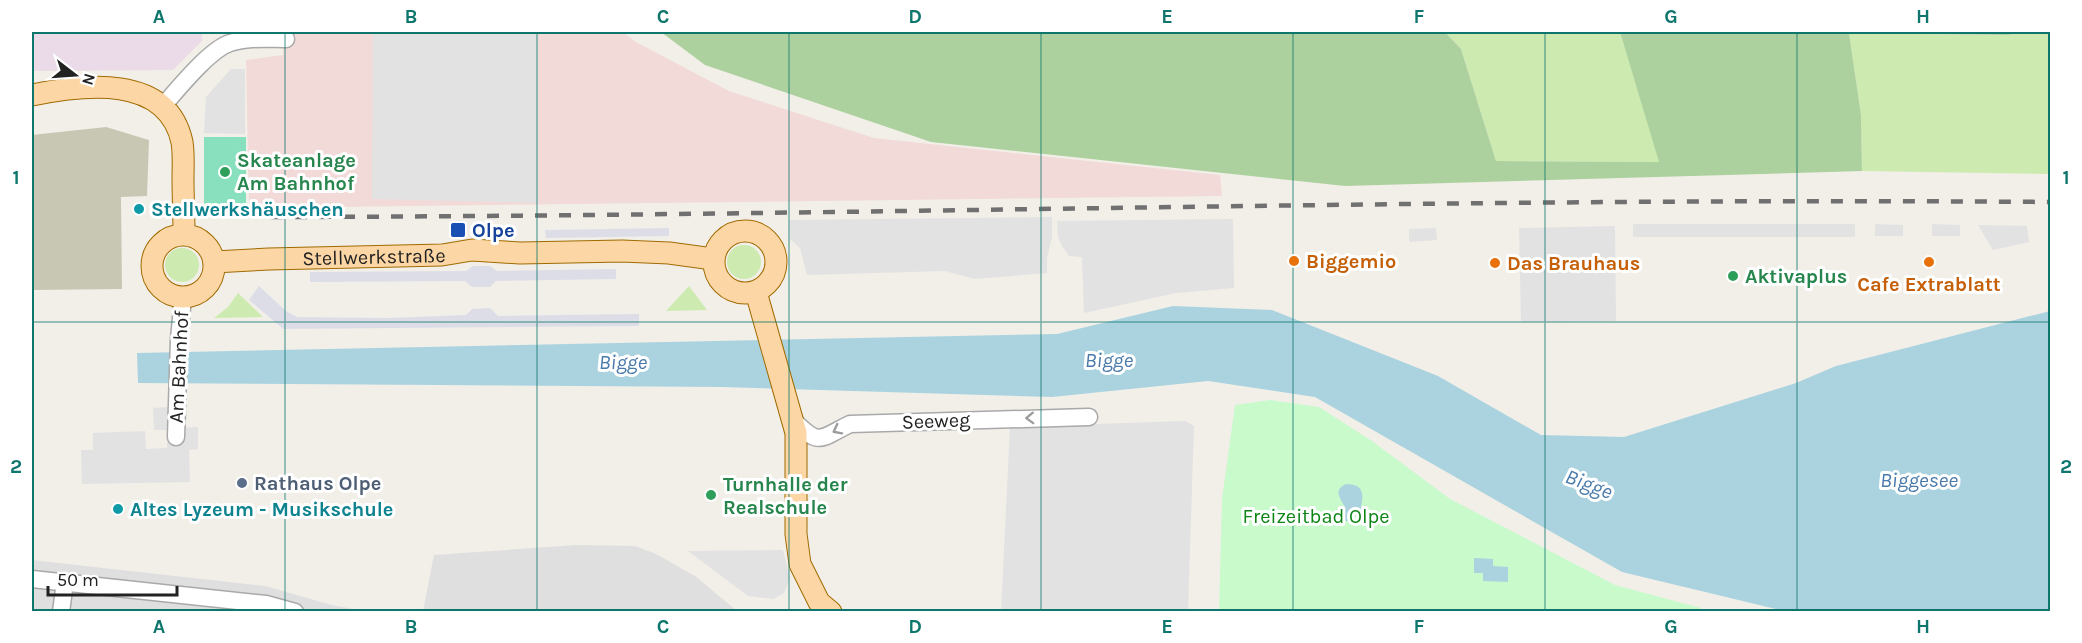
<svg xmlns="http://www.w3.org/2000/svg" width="2082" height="643" viewBox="0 0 2082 643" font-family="Karla,sans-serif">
<rect width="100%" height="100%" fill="#f2efe9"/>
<g fill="#e0dfdf">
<path d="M576,545L635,546L656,554L695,576L737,611H423L434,555Z"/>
<path d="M32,560L265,586L332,605L364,611H32Z"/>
</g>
<path fill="#f2dad9" d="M283,32H623L636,42L729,91L874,138L1220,175L1222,196L249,208L246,60L283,55Z"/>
<path fill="#ebdbe8" d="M32,32H202V41L173,70L32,71Z"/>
<path fill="#c7c7b4" d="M106,127L149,140L147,196L121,197L122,289L32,290V135Z"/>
<g fill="#cdebb0">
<path d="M1445,32H1620L1660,162L1496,161L1461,49Z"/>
<path d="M2024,32H2050V174L1862,171L1861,115L1849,33L2008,35Z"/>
<circle cx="744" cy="262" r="17"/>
<circle cx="182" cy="265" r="17"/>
<path d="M689,286L707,310L666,311Z"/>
<path d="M238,293L263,317L214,318L228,307Z"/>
</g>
<path fill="#add19e" d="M661,32H1445L1461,49L1496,161L1659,162L1620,32H2024L2008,35L1849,33L1861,115L1862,171L1345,186L931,142L705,65Z"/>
<path fill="#c8facc" d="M1270,400L1319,407L1372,441L1450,499L1615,585L1701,608V612H1219L1222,499L1235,405Z"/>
<rect fill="#88e0be" x="204" y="137" width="42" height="71"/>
<g fill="#e2e2e2">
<path d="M373,32H538V203L372,199Z"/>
<path d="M231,69H245V134L204,133L206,97Z"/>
<path d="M1052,217V237L1047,258V273L975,279L945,271L807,275L800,248L790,239L789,220Z"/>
<path d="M1233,219L1234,288L1176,293L1084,313L1082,257L1069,256L1062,246L1058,237L1057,221Z"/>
<rect x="1633" y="224" width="222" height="13"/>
<path d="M1875,224L1903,225V236H1875Z"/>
<path d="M1932,224L1960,225V236H1932Z"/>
<path d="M1978,225L2027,226L2029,242L1993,250Z"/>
<path d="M1615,226L1616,321L1521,322L1519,228Z"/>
<path d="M1436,228L1437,240L1409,242V229Z"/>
<path d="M169,407L170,428L198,427V449L189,450L190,482L82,484L81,450H93V433L145,431L146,449L167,448V430H154L153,408Z"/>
<path d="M1185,421L1194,426L1188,611L1001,612L1010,427Z"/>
<path d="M783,550L790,578L784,593L773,599L748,596L688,551Z"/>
</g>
<g fill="#dddde8">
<path d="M669,228V236L546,238L545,230Z"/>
<path d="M473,266H490L497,271L616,269V279L496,281L490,287H472L465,281L310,282V272L466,271Z"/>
<path d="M259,286L286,311L297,317L388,318L466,315L472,309L490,308L498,316L639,314V326L283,329L249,300Z"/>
</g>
<g fill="#aad3df">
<path d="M1173,306L1272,310L1438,376L1541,435L1624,437L1796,383L1836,366L2050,311V611H1784L1622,572L1315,397L1208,381L1052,397L722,387L138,383L137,353L1057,334Z"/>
<path d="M1346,484C1363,484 1364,493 1361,507L1371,513L1368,523H1360L1355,513H1352L1350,521H1342L1345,507C1340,498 1333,490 1346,484Z"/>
<path d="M1474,558L1493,559V566L1508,567V582L1483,581V573H1474Z"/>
</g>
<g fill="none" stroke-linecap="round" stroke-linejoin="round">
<g stroke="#a9a9a9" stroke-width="19">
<g id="minor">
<path d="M162,107C177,90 210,49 230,43C248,37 268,39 286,39"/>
<path d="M793,420C820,447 819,439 850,424L1089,417"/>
<path d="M176,437L179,339L183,297"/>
<path d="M32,579L266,604L295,612"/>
<path d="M61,612L65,582"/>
</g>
</g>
<g stroke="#a06b00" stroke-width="23">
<g id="major">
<path d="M32,95C82,85 167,73 182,142C184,154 183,166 183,179C183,197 184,216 184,234"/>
<circle cx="745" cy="262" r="31"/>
<circle cx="183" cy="266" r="31"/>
<path id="s1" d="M214,262L269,259L442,255L472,250L520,253L622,251L669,253L713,259"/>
<path d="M756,292L796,433V534L800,564L819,602L831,612"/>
</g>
</g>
<use href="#minor" stroke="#fff" stroke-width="16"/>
<use href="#major" stroke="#fcd6a4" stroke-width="21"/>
<path stroke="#707070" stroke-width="4.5" stroke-dasharray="12 12" stroke-linecap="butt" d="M271,217C864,216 1457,197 2050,202"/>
</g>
<defs><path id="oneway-chevron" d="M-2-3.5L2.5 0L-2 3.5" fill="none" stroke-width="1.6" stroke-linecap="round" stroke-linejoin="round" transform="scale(1.5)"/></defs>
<g stroke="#9c9c9c">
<use href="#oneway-chevron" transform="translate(1030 418) rotate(178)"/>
<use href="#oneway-chevron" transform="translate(837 430) rotate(153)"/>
</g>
<path fill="none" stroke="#0f766e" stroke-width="1.5" stroke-opacity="0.55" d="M285,32V612M537,32V612M789,32V612M1041,32V612M1293,32V612M1545,32V612M1797,32V612M32,322H2050"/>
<g fill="#2e9e5b" stroke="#fff" stroke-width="2">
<circle cx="225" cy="172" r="6"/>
<circle cx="1733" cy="276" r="6"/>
<circle cx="711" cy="495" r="6"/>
</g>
<g fill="#0f9aa8" stroke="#fff" stroke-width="2">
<circle cx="139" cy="209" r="6"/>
<circle cx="118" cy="509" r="6"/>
</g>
<rect fill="#1a4fb4" stroke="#fff" stroke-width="2" x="450" y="222" width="16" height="16" rx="3"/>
<g fill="#e8710a" stroke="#fff" stroke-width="2">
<circle cx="1294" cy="261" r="6"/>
<circle cx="1929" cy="262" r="6"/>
<circle cx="1495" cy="263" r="6"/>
</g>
<circle fill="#5c6f8a" stroke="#fff" stroke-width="2" cx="242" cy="483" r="6"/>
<g text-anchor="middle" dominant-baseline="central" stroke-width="6" stroke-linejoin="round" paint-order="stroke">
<g font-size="20" font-weight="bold" fill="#27864d" stroke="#fff" text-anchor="start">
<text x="237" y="160">Skateanlage<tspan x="237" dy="23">Am Bahnhof</tspan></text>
<text x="1745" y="276">Aktivaplus</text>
<text x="723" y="484">Turnhalle der<tspan x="723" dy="23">Realschule</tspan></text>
</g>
<g font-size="20" font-weight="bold" fill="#0d838f" stroke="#fff" text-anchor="start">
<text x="151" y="209">Stellwerkshäuschen</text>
<text x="130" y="509">Altes Lyzeum - Musikschule</text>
</g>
<g font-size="20" font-weight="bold" fill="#164399" stroke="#fff" text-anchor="start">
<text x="472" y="230">Olpe</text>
</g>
<g font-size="20" fill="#222" stroke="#fff">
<text stroke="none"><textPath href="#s1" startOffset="160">Stellwerkstraße</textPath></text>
<text transform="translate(179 367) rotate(-87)">Am Bahnhof</text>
<text transform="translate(936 421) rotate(-2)">Seeweg</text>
</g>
<g font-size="20" font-weight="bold" fill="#c56008" stroke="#fff" text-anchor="start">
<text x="1306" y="261">Biggemio</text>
<text x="1507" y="263">Das Brauhaus</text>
<text x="1929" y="284" text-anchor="middle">Cafe Extrablatt</text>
</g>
<g font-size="20" font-weight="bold" fill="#4e5e75" stroke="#fff" text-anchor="start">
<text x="254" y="483">Rathaus Olpe</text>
</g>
<g font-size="20" fill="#0c8416" stroke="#fff">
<text x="1316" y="516">Freizeitbad Olpe</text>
</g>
<g font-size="21" font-style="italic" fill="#4a7aab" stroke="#fff">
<text x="1109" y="360">Bigge</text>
<text x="623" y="362">Bigge</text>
<text x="1919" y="480">Biggesee</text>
<text transform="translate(1589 484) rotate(21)">Bigge</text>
</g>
</g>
<rect width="2082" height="643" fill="none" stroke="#ffffff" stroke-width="66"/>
<g transform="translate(75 75) rotate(107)" stroke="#ffffff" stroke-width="4.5" paint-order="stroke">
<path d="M0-4.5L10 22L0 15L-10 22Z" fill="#222222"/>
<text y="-9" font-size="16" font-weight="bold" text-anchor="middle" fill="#222222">N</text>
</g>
<path d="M48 586v9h129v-9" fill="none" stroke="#222222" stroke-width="3"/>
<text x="57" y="586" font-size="18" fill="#222222" stroke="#ffffff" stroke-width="4.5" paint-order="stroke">50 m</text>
<rect x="33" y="33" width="2016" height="577" fill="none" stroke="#0f766e" stroke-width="2"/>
<g font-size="20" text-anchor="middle" font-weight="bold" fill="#0f766e">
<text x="159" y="23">A</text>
<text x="411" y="23">B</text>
<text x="663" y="23">C</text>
<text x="915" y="23">D</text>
<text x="1167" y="23">E</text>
<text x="1419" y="23">F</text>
<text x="1671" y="23">G</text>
<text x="1923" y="23">H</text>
<text x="16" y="184">1</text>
<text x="2066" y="184">1</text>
<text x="16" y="473">2</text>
<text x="2066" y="473">2</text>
<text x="159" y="633">A</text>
<text x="411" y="633">B</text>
<text x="663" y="633">C</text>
<text x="915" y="633">D</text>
<text x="1167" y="633">E</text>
<text x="1419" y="633">F</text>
<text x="1671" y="633">G</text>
<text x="1923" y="633">H</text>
</g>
</svg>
